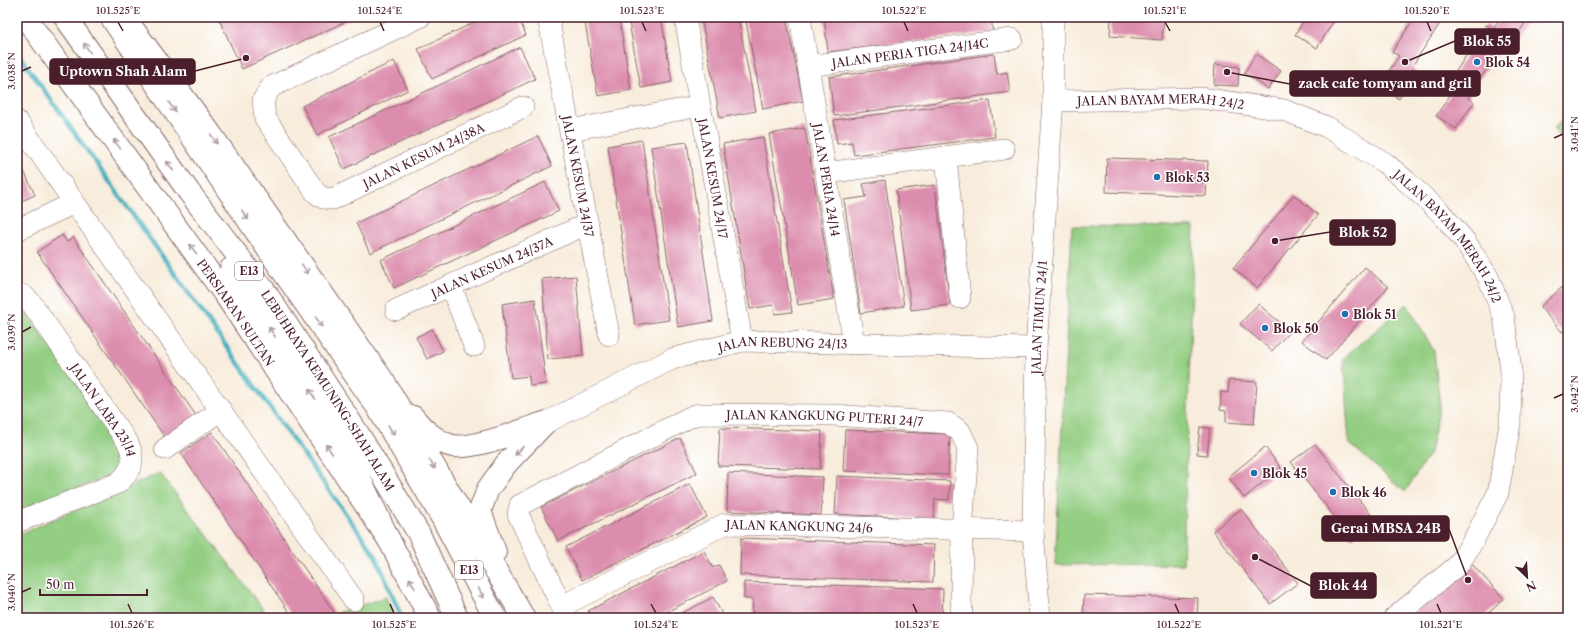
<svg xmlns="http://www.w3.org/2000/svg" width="1585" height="635" viewBox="0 0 1585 635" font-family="'Libre Caslon Text',serif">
<rect width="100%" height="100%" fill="#fff"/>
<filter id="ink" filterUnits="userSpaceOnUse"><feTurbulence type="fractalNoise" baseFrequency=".025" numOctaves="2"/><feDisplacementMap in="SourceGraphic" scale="8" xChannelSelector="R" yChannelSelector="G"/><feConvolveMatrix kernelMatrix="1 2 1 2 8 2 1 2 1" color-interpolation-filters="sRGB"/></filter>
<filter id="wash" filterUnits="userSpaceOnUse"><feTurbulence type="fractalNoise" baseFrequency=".012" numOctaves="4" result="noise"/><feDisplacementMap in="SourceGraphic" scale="16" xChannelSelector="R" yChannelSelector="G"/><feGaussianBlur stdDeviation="0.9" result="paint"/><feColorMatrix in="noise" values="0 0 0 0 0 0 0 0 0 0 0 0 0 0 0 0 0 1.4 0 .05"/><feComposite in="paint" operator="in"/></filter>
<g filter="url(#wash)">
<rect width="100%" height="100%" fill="#f8eddc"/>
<g fill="#93ce82" stroke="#6e7656">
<path d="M1568,114V145L1553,129Z"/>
<path d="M1072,226L1194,227L1183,564L1055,565Z"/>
<path d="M1407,304L1434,351L1440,406L1430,453L1405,492L1349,443L1343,358Z"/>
<path d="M17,308L28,315L122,447L124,458L118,472L17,513Z"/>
<path d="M160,473L270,618H17V535Z"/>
<path d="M386,597L395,618H321Z"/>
</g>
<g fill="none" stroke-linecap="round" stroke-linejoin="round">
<path stroke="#3dadba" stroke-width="4.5" d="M17,52L375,555L402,618"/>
</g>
<g id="blocks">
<g fill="#dc8dad">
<path d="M218,17H356L242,69Z"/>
<path d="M486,17H518L526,35L432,79L418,49Z"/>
<path d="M584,17H619L631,90L598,96Z"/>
<path d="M628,17H661L672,82L641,88Z"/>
<path d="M701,17H738L756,111L720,118Z"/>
<path d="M745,17H786L803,101L763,109Z"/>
<path d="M824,17H991L993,32L828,52Z"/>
<path d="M1111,17H1164L1162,40L1110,36Z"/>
<path d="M1306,17H1343L1340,21L1335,19L1317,48L1295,35Z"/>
<path d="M1415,17H1444L1411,68L1417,72L1399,99L1379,86L1399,56L1392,52Z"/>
<path d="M1500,17H1529L1512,43L1506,39L1468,98L1474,102L1456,129L1436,116L1456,86L1449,82L1486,25L1493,29Z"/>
<path d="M520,47L535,79L344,169L329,137Z"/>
<path d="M994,54L997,74L1007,72L1010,92L834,116L829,77Z"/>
<path d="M1256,54L1281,71L1268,89L1244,73Z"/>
<path d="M394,61L408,90L317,135L302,106Z"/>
<path d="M1215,64L1239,67L1238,86L1214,85Z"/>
<path d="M990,100L995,137L854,155L852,142L837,144L834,120Z"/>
<path d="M805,128L834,299L798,305L769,134Z"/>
<path d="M538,136L552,166L370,253L356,223Z"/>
<path d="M763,137L792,312L775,314L773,305L750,309L723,144Z"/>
<path d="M642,140L669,320L635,325L608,146Z"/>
<path d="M687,142L713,321L678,327L651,147Z"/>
<path d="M1107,158L1208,161L1206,196L1106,192Z"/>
<path d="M19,160L35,195L17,203V161Z"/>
<path d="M885,180L904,306L861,313L844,200L866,197L863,184Z"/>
<path d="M545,182L559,211L394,288L381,260Z"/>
<path d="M935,185L950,305L911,310L896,190Z"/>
<path d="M1294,195L1318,215L1257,288L1233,268Z"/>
<path d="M62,235L67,242L73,237L199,420L168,442L37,252Z"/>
<path d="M1365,267L1388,287L1326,360L1302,341Z"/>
<path d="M576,276L583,356L548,359L542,279Z"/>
<path d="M1568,282V327L1562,332L1540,307Z"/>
<path d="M535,299L546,384L530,386L529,376L511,378L502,304Z"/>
<path d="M1258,304L1290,331L1272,351L1240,324Z"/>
<path d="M432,329L443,351L427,359L416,337Z"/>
<path d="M1229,380L1257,382L1254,424L1226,422V411L1220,410L1221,392L1228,393Z"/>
<path d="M1200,427L1210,428L1207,455L1197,454Z"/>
<path d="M720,428L822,431L820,469L718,466Z"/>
<path d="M845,430L950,434L948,475L843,471Z"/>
<path d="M212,432L334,612L324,618H293L181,453Z"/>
<path d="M680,438L697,473L558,541L541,507Z"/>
<path d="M1315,444L1376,521L1352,539L1291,462Z"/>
<path d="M1265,447L1281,468L1244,498L1228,477Z"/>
<path d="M728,473L823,477L821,515L727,511Z"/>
<path d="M837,476L950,481L949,500L935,499L934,519L835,514Z"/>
<path d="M690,484L707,517L582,580L566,547Z"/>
<path d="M1241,509L1298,583L1270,604L1213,531Z"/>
<path d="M741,538L934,545L933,582L740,575Z"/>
<path d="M704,551L713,568L719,565L727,581L655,618H585L591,615L588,611Z"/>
<path d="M1470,562L1504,599L1483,618H1409Z"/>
<path d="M744,582L943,589L942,618H752L753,599H744Z"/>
<path d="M1084,595L1198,598L1197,618H1083Z"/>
<path d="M713,597L724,618H672L702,603Z"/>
</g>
</g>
</g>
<g filter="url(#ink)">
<use href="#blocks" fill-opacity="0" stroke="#876769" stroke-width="1"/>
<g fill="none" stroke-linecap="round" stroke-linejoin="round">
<g stroke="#876769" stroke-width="22">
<g id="minor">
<path id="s1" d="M420,17L271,87L263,100L265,118L316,193L323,198L333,199L523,107"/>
<path id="s2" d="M548,17L609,335"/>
<path id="s3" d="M685,17L700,106L706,136L742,341"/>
<path id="s4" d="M800,17L854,344"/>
<path id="s5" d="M808,66L1012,39"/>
<path id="s6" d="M1053,101L1201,98L1284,110L1327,127L1385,163L1405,180L1441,213L1465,241L1488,277L1504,317L1511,370L1510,424L1498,493L1472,543L1458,565L1394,618"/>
<path d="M17,121L354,600"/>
<path d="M570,130L700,106"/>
<path d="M946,157L960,298"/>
<path d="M826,173L1004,149"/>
<path d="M17,230L74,203"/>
<path d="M451,286L474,346"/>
<path id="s7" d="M17,293L24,296L32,304L128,443C136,460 132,471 118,483L17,522"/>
<path id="s8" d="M396,310L587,224"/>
<path id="s9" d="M545,423L672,359L742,341L1036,348"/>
<path d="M165,449L221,410"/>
<path id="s10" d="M562,606L725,524L1033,531"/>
<path id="s11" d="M567,618L518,514L520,505L692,416L700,414L833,415L948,423L960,431L968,448L962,530L961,599L962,618"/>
<path id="s12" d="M1040,618L1033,531L1036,348L1053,101V17"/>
</g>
</g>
<g stroke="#876769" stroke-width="24">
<g id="major">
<path id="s13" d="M25,17L226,296L389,540L430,618"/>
<path d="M124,17L210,133L384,382L524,618"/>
<path d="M413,417C423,429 433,439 449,445C468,452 523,430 544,423"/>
<path d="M495,552L480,511L488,489L506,464L545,423"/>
</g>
</g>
<g stroke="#876769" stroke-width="24">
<g id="highway">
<path id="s14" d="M65,17L189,192L264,290L357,432L419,534L457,618"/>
<path d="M111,17L280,267L378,408L444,521L495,618"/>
<path d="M231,269L341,439L389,540"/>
</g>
</g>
<use href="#minor" stroke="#fff" stroke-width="21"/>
<use href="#major" stroke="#fff" stroke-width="22"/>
<use href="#highway" stroke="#fff" stroke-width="22"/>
</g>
<defs><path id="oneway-shaft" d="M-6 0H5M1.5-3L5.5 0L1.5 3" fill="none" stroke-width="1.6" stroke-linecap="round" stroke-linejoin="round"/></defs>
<g stroke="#ae9aa0">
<use href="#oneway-shaft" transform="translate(87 48) rotate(-125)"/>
<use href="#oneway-shaft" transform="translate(172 107) rotate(56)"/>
<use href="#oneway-shaft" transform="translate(214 139) rotate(55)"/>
<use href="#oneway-shaft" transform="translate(117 144) rotate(-126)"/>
<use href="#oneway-shaft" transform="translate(170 166) rotate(-125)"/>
<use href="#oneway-shaft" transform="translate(245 215) rotate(56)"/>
<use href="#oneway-shaft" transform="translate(193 249) rotate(-126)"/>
<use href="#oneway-shaft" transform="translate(305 269) rotate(55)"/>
<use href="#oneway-shaft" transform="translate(319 322) rotate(55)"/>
<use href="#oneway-shaft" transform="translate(272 332) rotate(-123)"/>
<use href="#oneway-shaft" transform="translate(312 394) rotate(-123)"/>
<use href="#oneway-shaft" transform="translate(391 430) rotate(60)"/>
<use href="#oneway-shaft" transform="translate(329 449) rotate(-124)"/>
<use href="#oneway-shaft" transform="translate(519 451) rotate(133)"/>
<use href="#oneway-shaft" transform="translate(432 464) rotate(60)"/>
<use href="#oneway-shaft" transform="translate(412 583) rotate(-118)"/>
<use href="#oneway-shaft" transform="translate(481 593) rotate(62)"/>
</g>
</g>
<path fill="none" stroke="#4a1f2b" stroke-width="1.5" d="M118,22L123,31M380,22L384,31M642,22L646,31M904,22L908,31M1165,22L1170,31M1427,22L1431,31M22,71L31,67M1554,138L1563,134M22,332L31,327M1554,398L1563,394M22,592L31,588M128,604L132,613M390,604L394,613M651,604L656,613M913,604L917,613M1175,604L1179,613M1437,604L1441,613"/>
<g fill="#1f6fb2" stroke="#fff" stroke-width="1.5">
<circle cx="1477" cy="62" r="4"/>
<circle cx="1157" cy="177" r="4"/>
<circle cx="1345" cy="314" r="4"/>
<circle cx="1265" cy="328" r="4"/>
<circle cx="1254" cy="473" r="4"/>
<circle cx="1333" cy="492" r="4"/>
</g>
<g text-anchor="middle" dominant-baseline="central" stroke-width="3" stroke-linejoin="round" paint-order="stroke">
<g fill="#fff" stroke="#80626b" stroke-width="1">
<rect x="235" y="262" width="28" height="18" rx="3"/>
<rect x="455" y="561" width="28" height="18" rx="3"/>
</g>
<g font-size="11" font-weight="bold" fill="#4a1f2b">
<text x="249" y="271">E13</text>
<text x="469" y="570">E13</text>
</g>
<g font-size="12" fill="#4a1f2b" stroke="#fff">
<text stroke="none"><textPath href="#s5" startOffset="103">JALAN PERIA TIGA 24/14C</textPath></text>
<text stroke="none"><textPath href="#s6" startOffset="108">JALAN BAYAM MERAH 24/2</textPath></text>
<text stroke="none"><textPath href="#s1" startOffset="408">JALAN KESUM 24/38A</textPath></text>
<text stroke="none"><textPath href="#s2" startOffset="162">JALAN KESUM 24/37</textPath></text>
<text stroke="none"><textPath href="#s3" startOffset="164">JALAN KESUM 24/17</textPath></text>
<text stroke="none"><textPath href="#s4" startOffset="165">JALAN PERIA 24/14</textPath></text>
<text stroke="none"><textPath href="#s6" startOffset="444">JALAN BAYAM MERAH 24/2</textPath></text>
<text stroke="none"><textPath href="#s8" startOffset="105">JALAN KESUM 24/37A</textPath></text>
<text stroke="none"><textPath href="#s13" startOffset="363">PERSIARAN SULTAN</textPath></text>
<text stroke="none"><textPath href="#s12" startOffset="301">JALAN TIMUN 24/1</textPath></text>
<text stroke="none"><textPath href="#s9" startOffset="255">JALAN REBUNG 24/13</textPath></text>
<text stroke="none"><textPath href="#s14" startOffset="457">LEBUHRAYA KEMUNING-SHAH ALAM</textPath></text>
<text stroke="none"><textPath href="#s7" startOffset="147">JALAN LABA 23/14</textPath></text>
<text stroke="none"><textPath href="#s11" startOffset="451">JALAN KANGKUNG PUTERI 24/7</textPath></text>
<text stroke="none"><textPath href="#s10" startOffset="257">JALAN KANGKUNG 24/6</textPath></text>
</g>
<g font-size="12" font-weight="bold" fill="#4a1f2b" stroke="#fff" text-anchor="start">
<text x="1485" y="62">Blok 54</text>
<text x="1165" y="177">Blok 53</text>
<text x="1353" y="314">Blok 51</text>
<text x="1273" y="328">Blok 50</text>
<text x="1262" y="473">Blok 45</text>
<text x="1341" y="492">Blok 46</text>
</g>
</g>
<path fill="none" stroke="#4a1f2b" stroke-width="1.5" d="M1405 62L1455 41M246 58L195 71M1227 72L1290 84M1275 241L1330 232M1468 580L1449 529M1255 557L1311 586"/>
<g fill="#4a1f2b" stroke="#fff" stroke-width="1.5">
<circle cx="1405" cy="62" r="4"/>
<circle cx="246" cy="58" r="4"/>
<circle cx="1227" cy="72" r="4"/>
<circle cx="1275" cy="241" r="4"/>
<circle cx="1468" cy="580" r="4"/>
<circle cx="1255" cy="557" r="4"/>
</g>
<g fill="#4a1f2b" stroke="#4a1f2b" stroke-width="1.5">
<rect x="1455" y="29" width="64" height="25" rx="4"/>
<rect x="50" y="59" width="145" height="25" rx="4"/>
<rect x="1290" y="71" width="190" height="25" rx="4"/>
<rect x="1330" y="220" width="65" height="25" rx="4"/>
<rect x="1322" y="516" width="127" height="25" rx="4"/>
<rect x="1311" y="573" width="65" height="25" rx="4"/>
</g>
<g font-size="13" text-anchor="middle" font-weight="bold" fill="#fff">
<text x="1487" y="46">Blok 55</text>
<text x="123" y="76">Uptown Shah Alam</text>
<text x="1385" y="88">zack cafe tomyam and gril</text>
<text x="1363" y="237">Blok 52</text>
<text x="1386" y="533">Gerai MBSA 24B</text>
<text x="1343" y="590">Blok 44</text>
</g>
<rect width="1585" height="635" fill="none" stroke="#fff" stroke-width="44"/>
<g transform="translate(1527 577) rotate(155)" stroke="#ffffff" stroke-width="3" paint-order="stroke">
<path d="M0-3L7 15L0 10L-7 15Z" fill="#4a1f2b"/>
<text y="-6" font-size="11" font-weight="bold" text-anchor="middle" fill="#4a1f2b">N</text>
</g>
<path d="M40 589v6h107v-6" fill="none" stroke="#4a1f2b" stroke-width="2"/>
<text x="46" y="589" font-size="12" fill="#4a1f2b" stroke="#ffffff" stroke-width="3" paint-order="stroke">50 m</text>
<rect x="22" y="22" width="1541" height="591" fill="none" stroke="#4a1f2b" stroke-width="1.5"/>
<g font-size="10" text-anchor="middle" fill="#4a1f2b">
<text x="118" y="14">101.525°E</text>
<text x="380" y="14">101.524°E</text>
<text x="642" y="14">101.523°E</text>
<text x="904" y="14">101.522°E</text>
<text x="1165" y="14">101.521°E</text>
<text x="1427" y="14">101.520°E</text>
<text transform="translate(11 71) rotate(-90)" y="4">3.038°N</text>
<text transform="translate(1574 134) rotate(-90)" y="4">3.041°N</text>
<text transform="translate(11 332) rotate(-90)" y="4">3.039°N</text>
<text transform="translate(1574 394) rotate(-90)" y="4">3.042°N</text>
<text transform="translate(11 592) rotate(-90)" y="4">3.040°N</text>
<text x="132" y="628">101.526°E</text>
<text x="394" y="628">101.525°E</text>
<text x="656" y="628">101.524°E</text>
<text x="917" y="628">101.523°E</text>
<text x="1179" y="628">101.522°E</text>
<text x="1441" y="628">101.521°E</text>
</g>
</svg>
